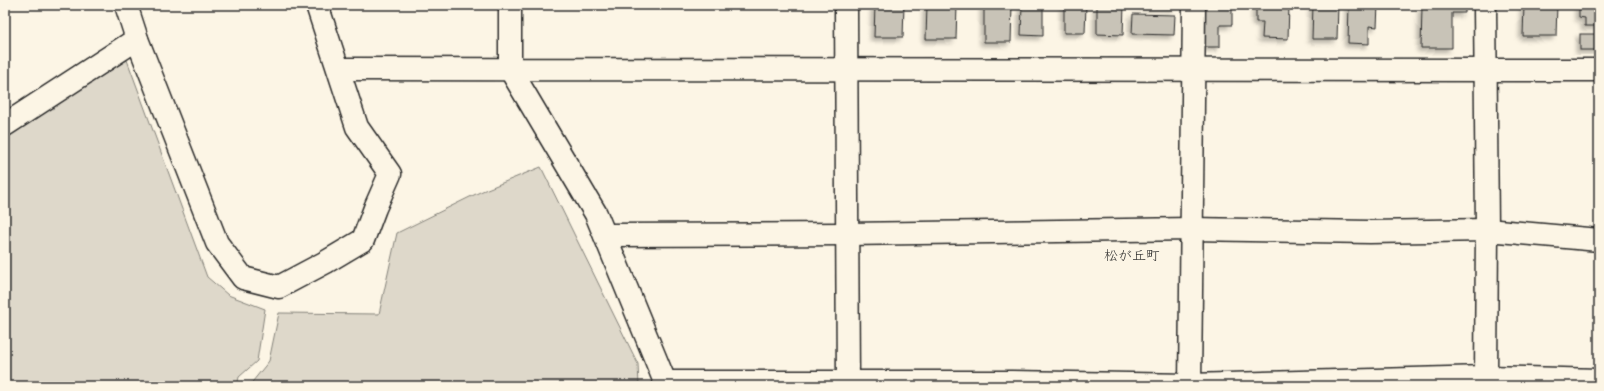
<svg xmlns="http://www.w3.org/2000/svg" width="1604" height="391" viewBox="0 0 1604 391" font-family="Dekko,'Klee One',sans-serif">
<defs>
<filter id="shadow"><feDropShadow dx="-3.5" dy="3.5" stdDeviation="2" flood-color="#0004"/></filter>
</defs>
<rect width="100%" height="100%" fill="#fcf5e5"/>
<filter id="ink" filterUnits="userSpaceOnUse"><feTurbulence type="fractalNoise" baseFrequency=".025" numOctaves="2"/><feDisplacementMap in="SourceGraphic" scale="8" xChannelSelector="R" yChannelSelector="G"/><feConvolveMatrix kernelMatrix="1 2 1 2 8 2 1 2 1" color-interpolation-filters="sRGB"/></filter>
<g filter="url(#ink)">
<g fill="#ded8ca" stroke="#84827a">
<path d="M127,60L207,277L228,295L265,309L257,361L239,377L237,386H5V136Z"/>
<path d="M541,167L638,364L639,386H249L269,361L279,313L379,314L397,233L480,192Z"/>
</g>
<g fill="#c8c3b7" stroke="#2b2b2b" filter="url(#shadow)">
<path d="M875,5H904L903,37H874Z"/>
<path d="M927,5H957L956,39H926Z"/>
<path d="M984,5H1012L1011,42H984Z"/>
<path d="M1022,5H1043V36L1021,35Z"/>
<path d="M1064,5H1086L1085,33H1064Z"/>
<path d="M1097,5H1124L1123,35L1097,34Z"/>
<path d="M1145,5H1175V8L1145,7Z"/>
<path d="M1202,5H1232V25H1220V47H1201Z"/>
<path d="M1256,5H1289L1288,39L1262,38L1263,22H1256Z"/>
<path d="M1313,5H1338L1337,39H1312Z"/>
<path d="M1349,5H1378L1377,27L1369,26V44L1348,43Z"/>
<path d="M1439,5H1465V13H1452V48H1421L1422,7L1439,8Z"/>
<path d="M1524,5H1557L1556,36H1523Z"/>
<path d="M1579,5H1599V26H1585V18L1579,17Z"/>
<path d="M1133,14L1175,15L1174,35L1132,34Z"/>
<rect x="1580" y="34" width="19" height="16"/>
</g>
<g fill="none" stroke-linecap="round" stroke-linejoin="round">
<g stroke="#2b2b2b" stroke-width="25">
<g id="minor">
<path d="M126,5L137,39L217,243L243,278L279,287L326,262L363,240L375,208L390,174L357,127L317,5"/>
<path d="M510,5V69L596,214L665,382V386"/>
<path d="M846,5L848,386"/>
<path d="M1485,5L1487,230L1486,377"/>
<path d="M339,69L1599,70"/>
<path d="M5,125L137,39"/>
<path d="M605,235L847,234L1192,229L1370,232L1487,230L1599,240"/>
<path d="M665,382H1012L1190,385L1486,377L1599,380"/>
<path d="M1190,386L1194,5"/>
</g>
</g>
<use href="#minor" stroke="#fcf5e5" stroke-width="22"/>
</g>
</g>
<g text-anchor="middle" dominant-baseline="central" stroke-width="3" stroke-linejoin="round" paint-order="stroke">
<g font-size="14" fill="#2b2b2b" stroke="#fcf5e5">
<text x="1132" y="257">松が丘町</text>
</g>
</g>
<rect width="1604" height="391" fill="none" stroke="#fcf5e5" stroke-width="20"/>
<rect x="10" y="10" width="1584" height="371" fill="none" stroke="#2b2b2b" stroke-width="1.5" filter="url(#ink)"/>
</svg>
